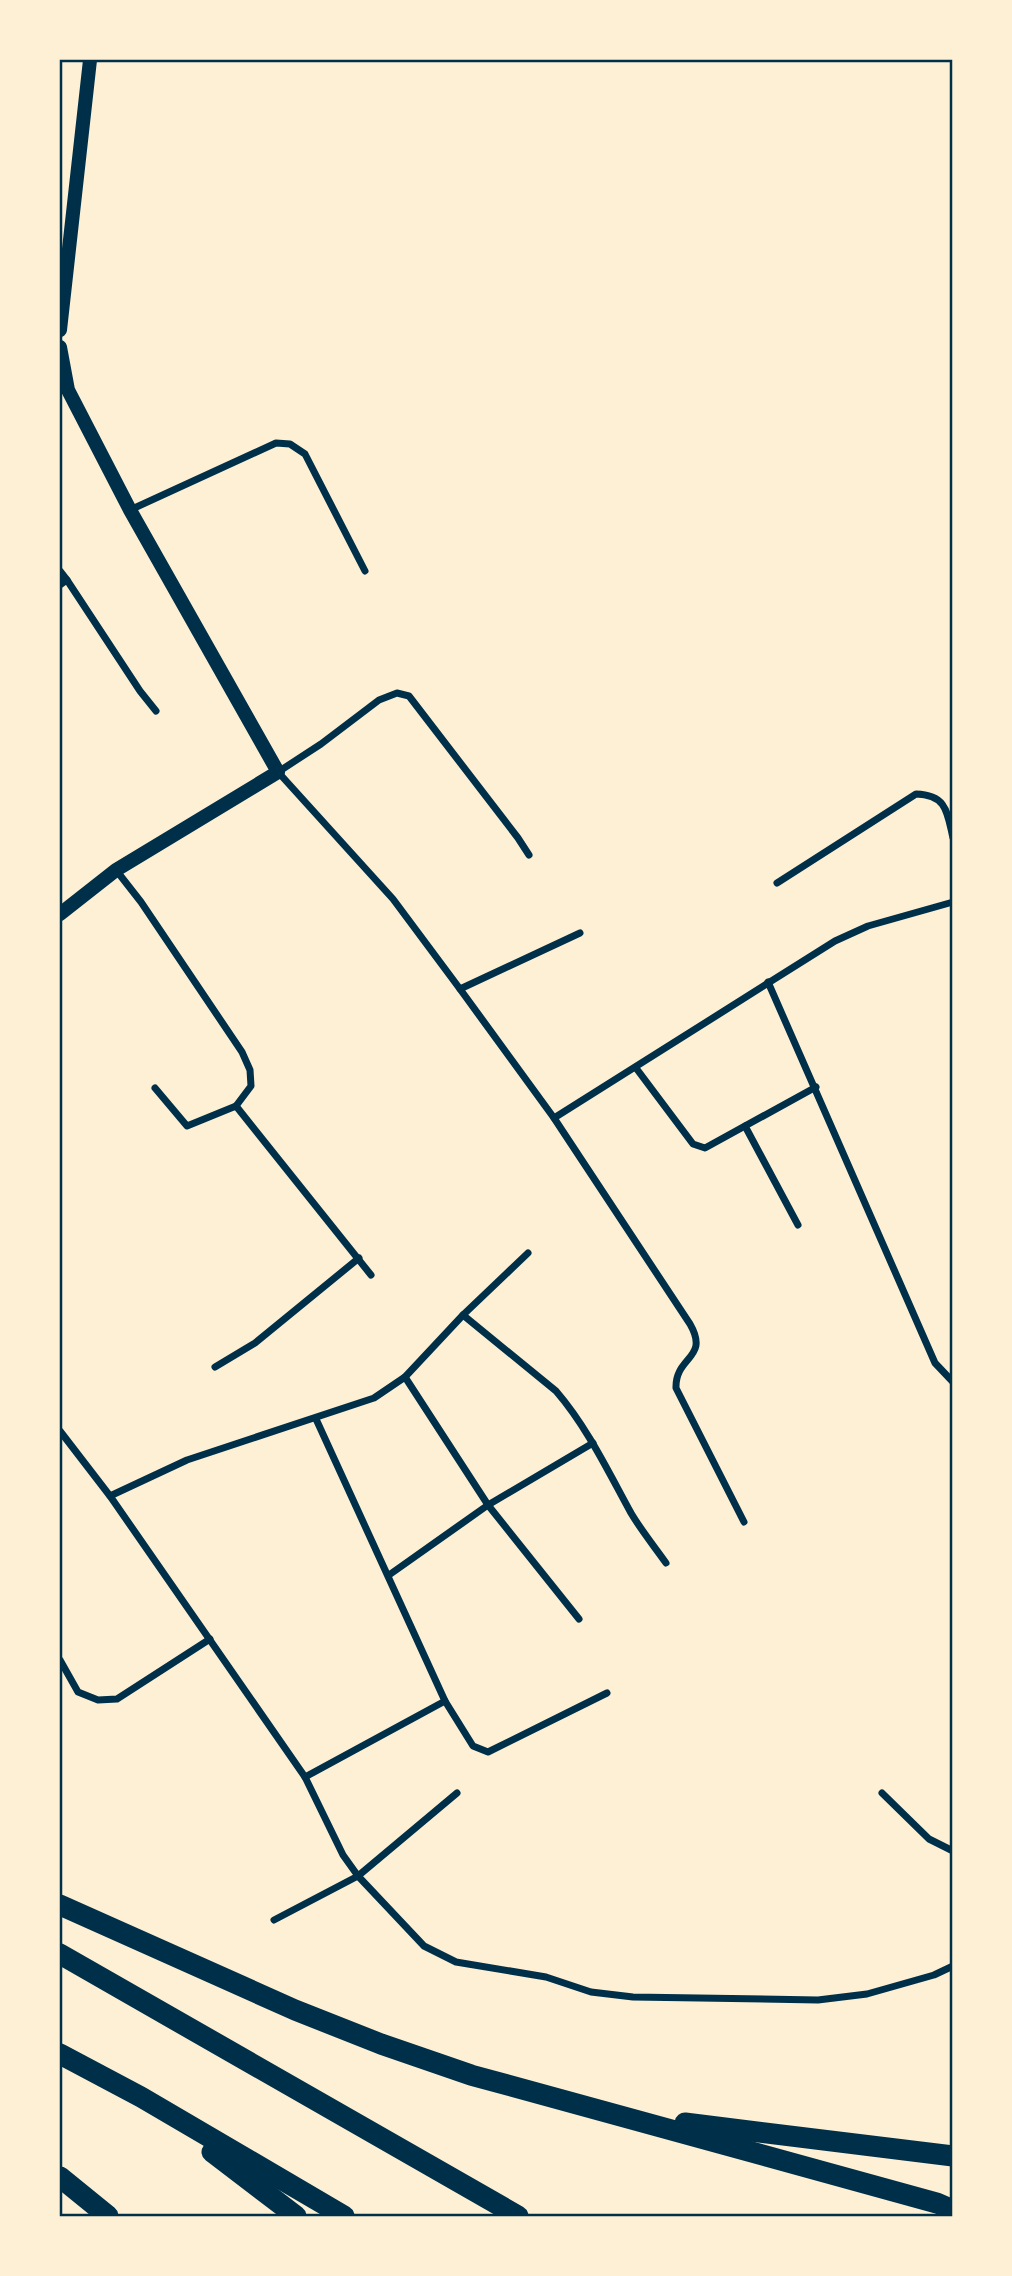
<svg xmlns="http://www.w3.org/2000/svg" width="1012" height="2276" viewBox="0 0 1012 2276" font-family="'Titillium Web',sans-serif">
<rect width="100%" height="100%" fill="#fdf0d5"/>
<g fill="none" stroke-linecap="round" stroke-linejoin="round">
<g stroke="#003049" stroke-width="7">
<path d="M130,510L276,443L290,444L305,454L365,571"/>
<path d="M60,571L67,580"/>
<path d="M60,585L67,580L140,691L156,711"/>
<path d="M529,855L518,838L409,696L397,693L379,700L321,744L278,772L393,899L460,989L554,1118L690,1324C710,1359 675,1356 676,1388L744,1522"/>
<path d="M116,870L141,902L242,1052L250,1070L251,1086L236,1106"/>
<path d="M777,883L916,794C947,795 947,812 953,838"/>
<path d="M768,982L935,1363L953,1382"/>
<path d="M460,989L580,933"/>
<path d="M636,1068L693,1144L705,1148L816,1087"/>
<path d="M155,1088L187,1126L236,1106L371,1275"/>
<path d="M554,1118L835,941L868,926L953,902"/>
<path d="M745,1126L798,1225"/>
<path d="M463,1315L556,1391C587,1427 608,1471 631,1513C641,1530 654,1546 666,1563"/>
<path d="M215,1367L255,1343L359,1258"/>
<path d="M405,1377L488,1505L579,1619"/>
<path d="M316,1419L445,1701L473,1746L488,1752L607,1693"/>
<path d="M60,1431L110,1496L305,1777L343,1855L358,1876L424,1946L456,1962L546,1977L591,1992L633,1997L818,2000L867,1994L934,1975L953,1966"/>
<path d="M110,1496L187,1460L374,1398L405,1377L463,1315L528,1253"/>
<path d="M389,1575L488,1505L593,1443"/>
<path d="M60,1660L78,1692L98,1700L117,1699L210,1639"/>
<path d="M305,1777L445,1701"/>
<path d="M882,1793L929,1839L953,1851"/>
<path d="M274,1920L358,1876L457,1793"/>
</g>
<g stroke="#003049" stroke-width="14">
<path d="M60,330L90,60"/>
<path d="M60,347L68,390L130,510L278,772L116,870L60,914"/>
</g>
<g stroke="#003049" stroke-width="21">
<path d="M60,1905L295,2010L381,2044L471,2075L937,2203L953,2210"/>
<path d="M60,1954L518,2216"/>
<path d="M60,2054L141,2097L344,2216"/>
<path d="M685,2123L953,2156"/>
<path d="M212,2152L296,2216"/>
<path d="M60,2177L108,2216"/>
</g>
</g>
<rect width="1012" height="2276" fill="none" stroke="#fdf0d5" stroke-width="122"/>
<rect x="61" y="61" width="890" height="2154" fill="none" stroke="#003049" stroke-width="2.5"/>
</svg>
